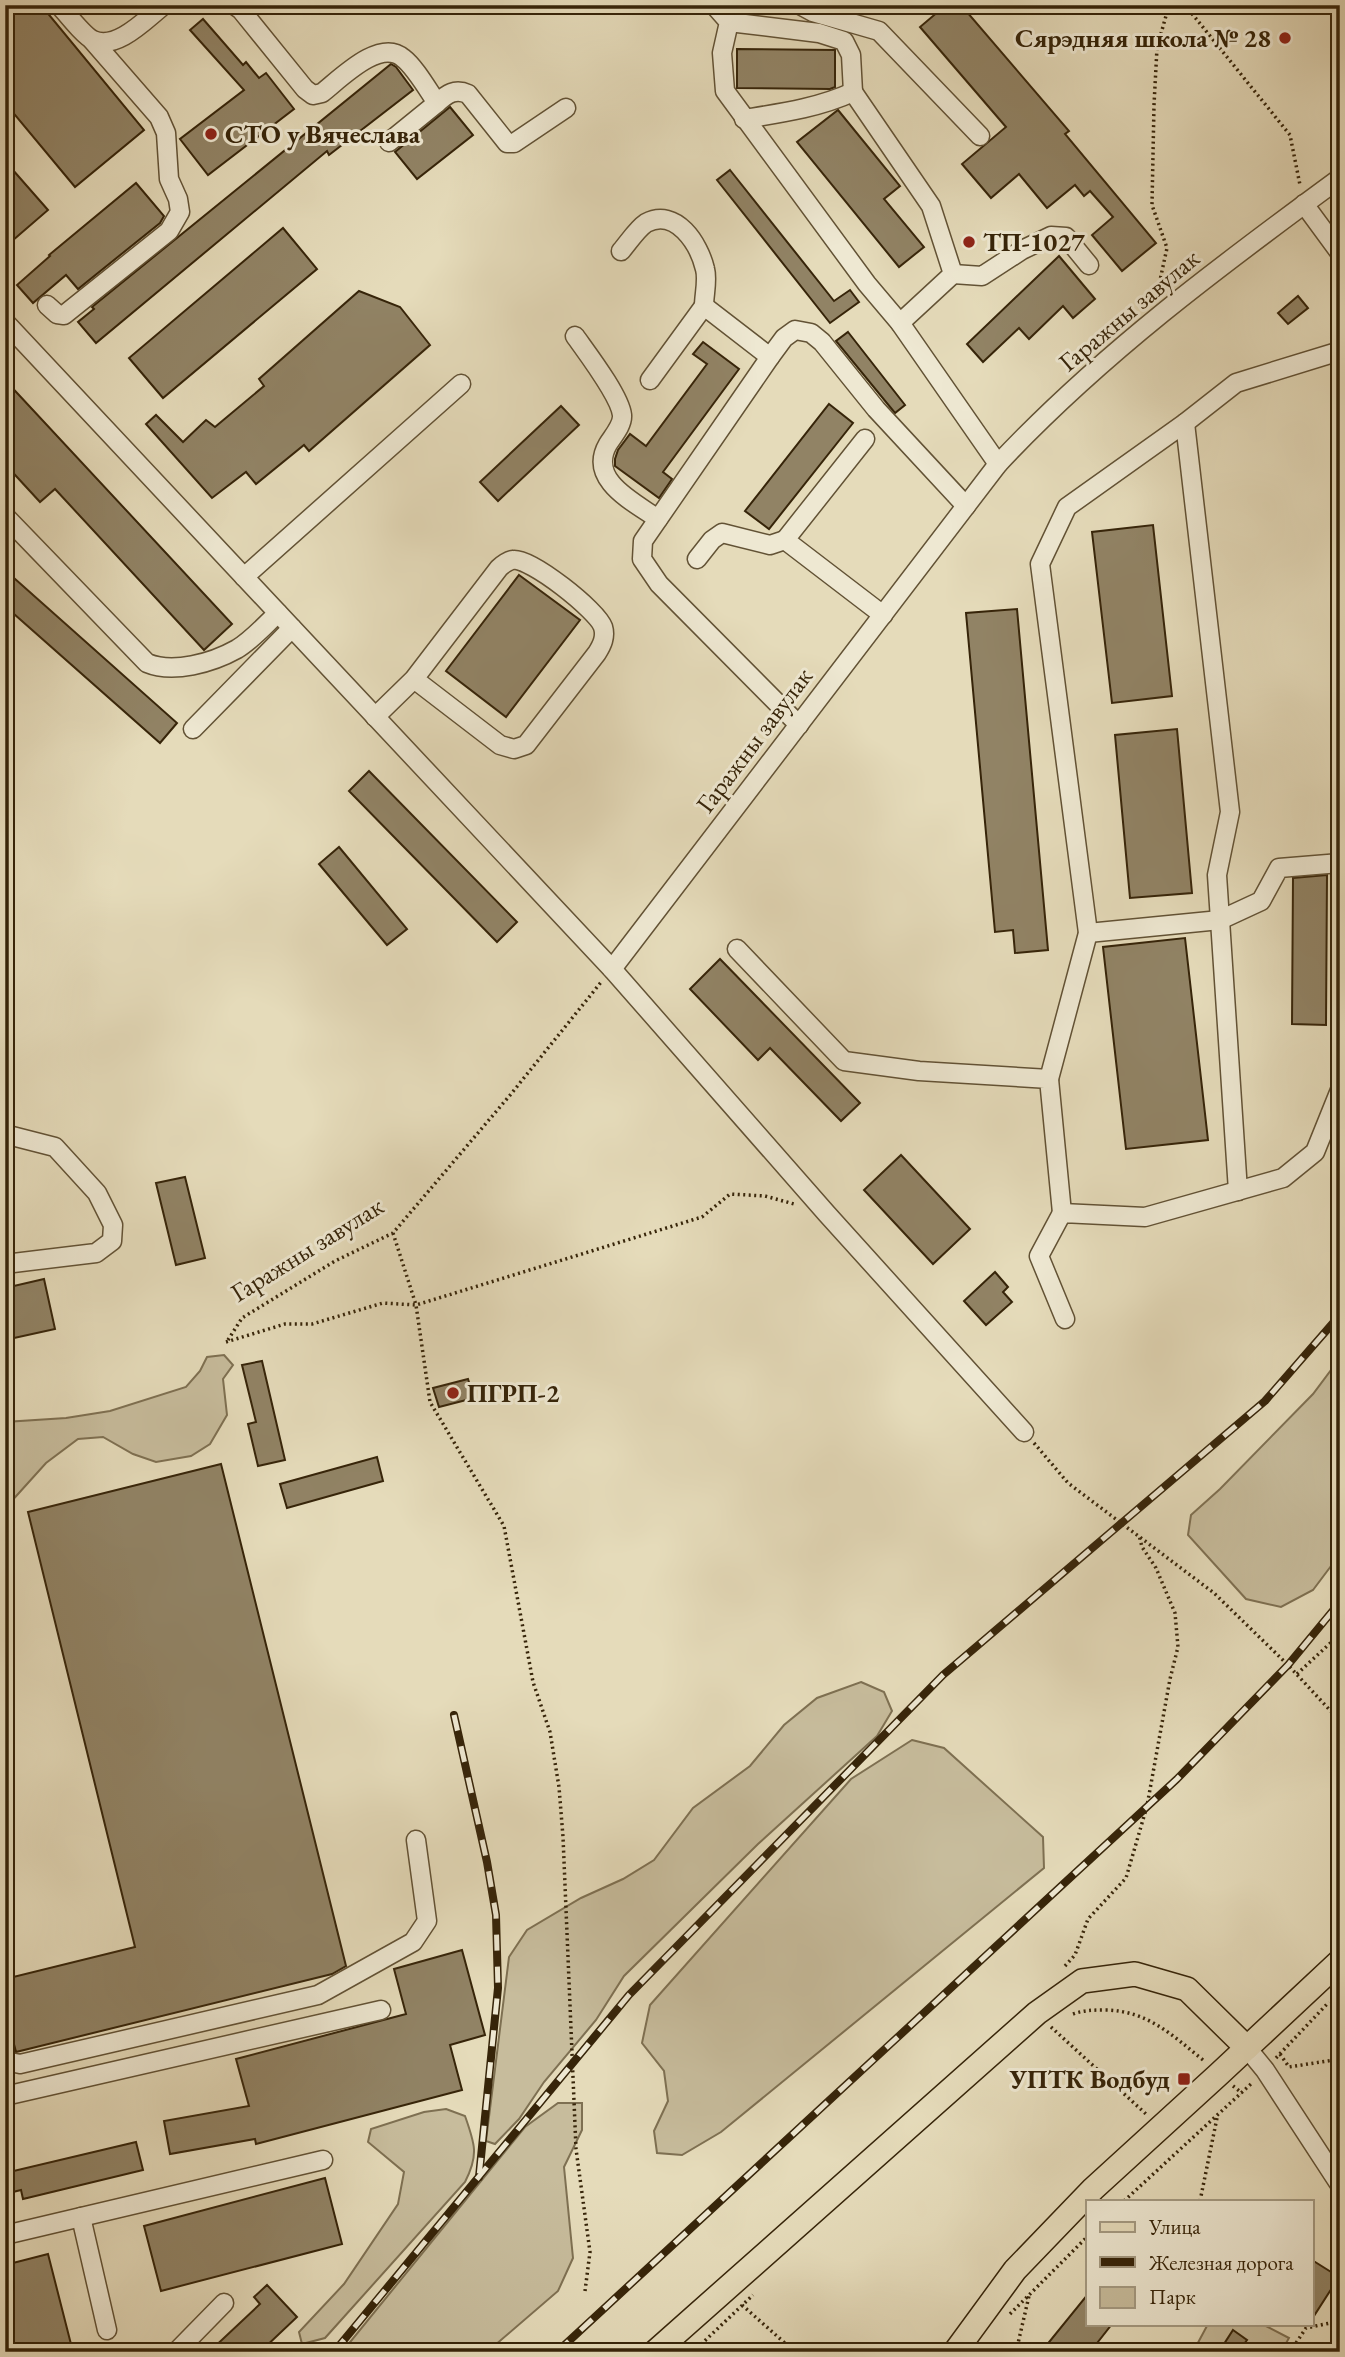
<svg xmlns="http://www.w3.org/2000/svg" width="1345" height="2357" viewBox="0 0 1345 2357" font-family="'EB Garamond',serif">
<rect width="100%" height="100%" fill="#e5dbba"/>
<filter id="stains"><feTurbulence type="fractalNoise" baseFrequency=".00286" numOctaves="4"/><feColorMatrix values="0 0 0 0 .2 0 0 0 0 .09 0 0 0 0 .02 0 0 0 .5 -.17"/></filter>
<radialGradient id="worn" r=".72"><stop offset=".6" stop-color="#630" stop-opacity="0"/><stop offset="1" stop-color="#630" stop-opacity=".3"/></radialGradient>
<g fill="#c7bc9c" stroke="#7e7052" stroke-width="2">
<path d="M224,1355L233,1365L223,1379L227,1415L210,1444L191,1456L156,1462L133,1454L103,1437L78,1439L46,1463L9,1504L5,1505V1422L66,1418L110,1411L186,1387L200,1371L207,1357Z"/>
<path d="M1340,1358V1554L1313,1590L1281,1607L1246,1599L1188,1535L1191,1515L1220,1489L1313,1394Z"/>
<path d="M861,1682L884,1692L892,1711L877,1736L758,1844L624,1976L596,2020L544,2082L519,2119L495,2144L486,2141L509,1957L527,1930L581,1898L623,1879L654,1860L693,1808L750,1766L784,1725L817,1698Z"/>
<path d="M912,1740L944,1748L1043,1837L1044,1868L721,2132L682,2155L657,2153L654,2131L668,2101L664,2071L642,2043L650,2005L851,1779Z"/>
<path d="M558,2103H582V2130L564,2167L573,2258L558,2291L487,2352H342L525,2127Z"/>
<path d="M446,2109L465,2116C475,2144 479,2155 465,2182L325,2338L302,2344L299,2332L344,2284L398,2204L404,2172L368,2142L371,2129L424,2112Z"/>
<path d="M1208,2324H1262L1289,2338L1281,2352H1193Z"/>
</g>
<g fill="#918365" stroke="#362409" stroke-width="2">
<path d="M20,5H41L144,130L75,187L5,103V17Z"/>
<path d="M946,5H961L1069,131L1065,134L1156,243L1122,271L1092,235L1113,217L1090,191L1084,196L1075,185L1047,208L1019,174L991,198L962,164L1006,127L920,27Z"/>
<path d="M203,19L243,65L246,62L259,78L266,73L294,109L208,175L180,139L244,90L190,30Z"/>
<path d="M737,49L835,50V87L830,89L737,88Z"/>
<path d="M391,64L396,67L413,90L329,155L327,151L96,343L78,322L94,309L92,307Z"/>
<path d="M450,107L473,135L417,179L395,152Z"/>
<path d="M838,110L900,186L884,199L924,247L899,267L797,142Z"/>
<path d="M5,161L48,210L5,247Z"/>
<path d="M730,170L834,301L850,290L859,302L830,323L717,180Z"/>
<path d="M136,183L164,216L160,223L78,289L66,275L33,303L17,285L50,256L49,255Z"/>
<path d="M283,228L317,269L163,398L129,358Z"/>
<path d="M1059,256L1095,299L1073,318L1063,306L1029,339L1019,328L983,362L967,344Z"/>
<path d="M359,291L400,307L430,345L309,451L304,445L256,484L246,472L212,498L146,424L156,415L183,442L206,420L215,427L264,386L259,379Z"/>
<path d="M1298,296L1308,308L1288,324L1278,313Z"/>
<path d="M848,332L905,405L895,413L836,341Z"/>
<path d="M703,342L739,369L663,472L672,479L659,498L615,466V459L618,450L630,434L646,446L707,364L693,354Z"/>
<path d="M5,380L232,624L204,650L55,489L40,502L5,464Z"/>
<path d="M829,404L853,423L769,529L745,511Z"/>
<path d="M561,406L579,425L498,501L480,482Z"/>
<path d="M1153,525L1172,696L1112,703L1092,532Z"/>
<path d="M5,570L177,723L160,743L5,606Z"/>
<path d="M519,575L580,620L506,717L446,671Z"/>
<path d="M1017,609L1048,950L1015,953L1013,930L995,932L966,613Z"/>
<path d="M1177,729L1192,893L1130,898L1115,735Z"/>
<path d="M369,771L517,922L497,942L349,791Z"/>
<path d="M339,847L407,929L387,945L319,864Z"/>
<path d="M1327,875L1326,1025L1292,1024L1293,878Z"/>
<path d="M1185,938L1208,1140L1126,1149L1103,947Z"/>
<path d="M720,959L860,1103L841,1121L770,1048L758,1060L690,989Z"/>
<path d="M901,1155L970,1229L933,1264L864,1190Z"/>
<path d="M185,1177L205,1258L176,1265L156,1183Z"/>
<path d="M995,1272L1008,1287L1003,1292L1012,1302L986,1325L964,1301Z"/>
<path d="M44,1279L55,1329L5,1340V1288Z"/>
<path d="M262,1361L285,1460L258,1466L248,1424L256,1422L242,1365Z"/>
<path d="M468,1379L474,1398L439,1407L433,1388Z"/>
<path d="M377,1457L383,1481L287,1508L280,1484Z"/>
<path d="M221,1464L346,1966L332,1974L16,2052L5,2009V1979L135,1947L28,1512Z"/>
<path d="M462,1950L485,2035L450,2045L462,2090L256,2144L255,2139L170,2154L164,2121L249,2106L236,2059L406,2014L394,1969Z"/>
<path d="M136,2142L143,2170L23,2199L21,2190L5,2194V2173Z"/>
<path d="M325,2178L342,2244L161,2291L144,2226Z"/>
<path d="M48,2254L73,2352H14L5,2316V2265Z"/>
<path d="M1312,2260L1339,2277L1312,2319Z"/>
<path d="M267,2285L297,2317L260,2352H209L260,2304L254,2297Z"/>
<path d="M1088,2294V2324H1112L1090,2352H1041Z"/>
<path d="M1233,2330L1247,2340L1238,2352L1224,2344Z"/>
</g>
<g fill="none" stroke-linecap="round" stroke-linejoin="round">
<g stroke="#625235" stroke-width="21">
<g id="minor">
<path d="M59,5C67,14 84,36 93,40C117,51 147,18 164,5"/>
<path d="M234,5L241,10L305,89L313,95L322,93C341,78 380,38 403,58C415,67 428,90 437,103C447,94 455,88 468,94L507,143H514L566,108"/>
<path d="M714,5L729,22L722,53L725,91L867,284L900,323L998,464"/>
<path d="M800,5L813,12L879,31L980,136"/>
<path d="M729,22L819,33L844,41L851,55L853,92"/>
<path d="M744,119C781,113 818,108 853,92L931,206L953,274L900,323"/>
<path d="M389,142L437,103"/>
<path d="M1304,204L1340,253"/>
<path d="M621,251C628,243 637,229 646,223C676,207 699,244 705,269C708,280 704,295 704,306"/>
<path d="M953,274L982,276L1022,250L1051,236L1066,237L1089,265"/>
<path d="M47,305L57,314L64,315L169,231L180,212L178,199L169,179L166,133L159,117L92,40"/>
<path d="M5,322L612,969L827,1214L1024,1432"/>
<path d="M575,336C587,353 620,396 622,415C623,425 613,436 608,444C587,480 634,502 658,519"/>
<path d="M770,357L784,338L795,330L811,333L822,342L876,409L966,506"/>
<path d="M650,380L704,306L770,357L643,541L642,559L659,584L799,725"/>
<path d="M1185,423L1236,383L1340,351"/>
<path d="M865,439L785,540L883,615"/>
<path d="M5,516L147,663C173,674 212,663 237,649C252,640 265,625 278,613"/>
<path d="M697,559L712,540L722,533L770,545L785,540"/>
<path d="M244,577L461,384"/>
<path d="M375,717L414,679L499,568C502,565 509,560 513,560C530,557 598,611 603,627C606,637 602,645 597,653L526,745L514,749L500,745L414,679"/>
<path d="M193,729L292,628"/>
<path d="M1088,933L1220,920L1261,901L1279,868L1340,863"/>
<path d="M737,949L844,1061L919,1071L1049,1079L1062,1213"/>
<path d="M612,969L998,464C1100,355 1220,266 1340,178"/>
<path d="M1049,1079L1088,933L1040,564L1067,507L1185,423L1230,812L1217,875L1238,1191"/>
<path d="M5,1137L12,1136L55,1147L97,1193L113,1225L112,1241L96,1253L5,1264"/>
<path d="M1065,1319L1039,1256L1062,1213L1145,1217L1283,1178L1315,1152L1340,1090"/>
<path d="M1247,2048L1265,2070L1340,2185"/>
<path d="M5,2061L20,2064L318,1995L413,1942L427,1921L416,1840"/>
<path d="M5,2096L381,2010"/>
<path d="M81,2217L107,2330"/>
<path d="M5,2235L323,2160"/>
<path d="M176,2352L224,2303"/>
</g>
</g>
<g stroke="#362409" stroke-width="26">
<g id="major">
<path d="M655,2352L1037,2013L1082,1981L1135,1974L1187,1989L1247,2048"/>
<path d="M955,2352L1015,2270L1093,2189L1219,2074L1340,1961"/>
</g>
</g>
<g stroke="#362409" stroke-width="3.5" stroke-dasharray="2 3.5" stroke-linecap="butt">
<path d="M1185,5L1290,135L1300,185"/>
<path d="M1157,294L1167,248L1152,205L1154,105L1157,48L1169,5"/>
<path d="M393,1233L416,1305L430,1402L504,1526L533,1682L550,1732L559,1787L563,1837L576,2149L590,2252L585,2291"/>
<path d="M228,1340L242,1318L335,1261L393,1233L511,1094L602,981"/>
<path d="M226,1342L285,1324H312L383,1303L416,1305L702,1217L730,1194L765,1196L794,1204"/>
<path d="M1034,1443L1068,1483L1214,1593L1288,1665L1340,1721"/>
<path d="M1297,1674L1340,1634"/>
<path d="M1065,1966L1075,1955L1088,1919L1126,1878L1147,1806L1170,1679L1178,1647L1175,1613L1156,1568L1142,1547L1139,1535"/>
<path d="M1073,2014C1084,2010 1094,2010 1106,2010C1148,2011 1172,2035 1203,2060"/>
<path d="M1051,2027L1146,2114"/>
<path d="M1280,2054L1289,2067L1340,2059"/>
<path d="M1276,2058L1329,2002"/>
<path d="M1233,2086L1242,2093"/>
<path d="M1124,2201L1252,2083"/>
<path d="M1200,2201L1217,2118"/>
<path d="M742,2305L795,2352"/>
<path d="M1010,2314L1088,2236"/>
<path d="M693,2352L753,2295"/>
<path d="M1016,2352L1029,2296"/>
<path d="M1290,2352L1306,2328L1340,2321"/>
</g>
<use href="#minor" stroke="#eee8d2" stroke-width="18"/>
<use href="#major" stroke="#e5dbba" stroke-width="23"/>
<g stroke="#362409" stroke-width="8">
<g id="rail">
<path d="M454,1715L487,1862L496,1915L498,1988L479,2177"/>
<path d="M334,2352L629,1995L943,1675L1265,1401L1340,1315"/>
<path d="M557,2352L1177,1779L1288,1665L1340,1602"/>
</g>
</g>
<use href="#rail" stroke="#eee8d2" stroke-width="5" stroke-dasharray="16" stroke-linecap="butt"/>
</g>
<g fill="#8f2418" stroke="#eee8d2" stroke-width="2.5">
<circle cx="1285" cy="38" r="7"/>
<circle cx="211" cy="134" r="7"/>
<circle cx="969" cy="242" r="7"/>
<circle cx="453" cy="1393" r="7"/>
<rect x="1177" y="2072" width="14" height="14" rx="3.5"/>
</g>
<g text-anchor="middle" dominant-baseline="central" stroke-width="6" stroke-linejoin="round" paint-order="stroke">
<g font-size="26" font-weight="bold" fill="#362409" stroke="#eee8d2" text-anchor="start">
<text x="1271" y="38" text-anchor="end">Сярэдняя школа № 28</text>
<text x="225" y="134">СТО у Вячеслава</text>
<text x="983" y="242">ТП-1027</text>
<text x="467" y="1393">ПГРП-2</text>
<text x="1170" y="2079" text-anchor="end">УПТК Водбуд</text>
</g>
<g font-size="26" fill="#362409" stroke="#eee8d2">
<text transform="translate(1129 310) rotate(-40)">Гаражны завулак</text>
<text transform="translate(754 740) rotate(-53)">Гаражны завулак</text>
<text transform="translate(307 1249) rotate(-32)">Гаражны завулак</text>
</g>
</g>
<rect width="1345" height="2357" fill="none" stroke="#e5dbba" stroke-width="28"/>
<rect x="7" y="7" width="1331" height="2343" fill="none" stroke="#362409" stroke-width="3.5"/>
<rect x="14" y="14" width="1317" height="2329" fill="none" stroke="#362409" stroke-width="2"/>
<rect x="1086" y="2200" width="228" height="126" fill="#eee8d2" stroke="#a49a82" stroke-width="2"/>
<rect x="1100" y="2222" width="35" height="10" fill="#e5dbba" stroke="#a49a82" stroke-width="2"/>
<text x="1149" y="2234" font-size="21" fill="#362409">Улица</text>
<rect x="1100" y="2257" width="35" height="10" fill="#362409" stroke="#a49a82" stroke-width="2"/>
<text x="1149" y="2270" font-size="21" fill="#362409">Железная дорога</text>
<rect x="1100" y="2287" width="35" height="21" fill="#c7bc9c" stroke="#a49a82" stroke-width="2"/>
<text x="1149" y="2304" font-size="21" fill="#362409">Парк</text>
<rect width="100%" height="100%" filter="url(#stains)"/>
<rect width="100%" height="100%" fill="url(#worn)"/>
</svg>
